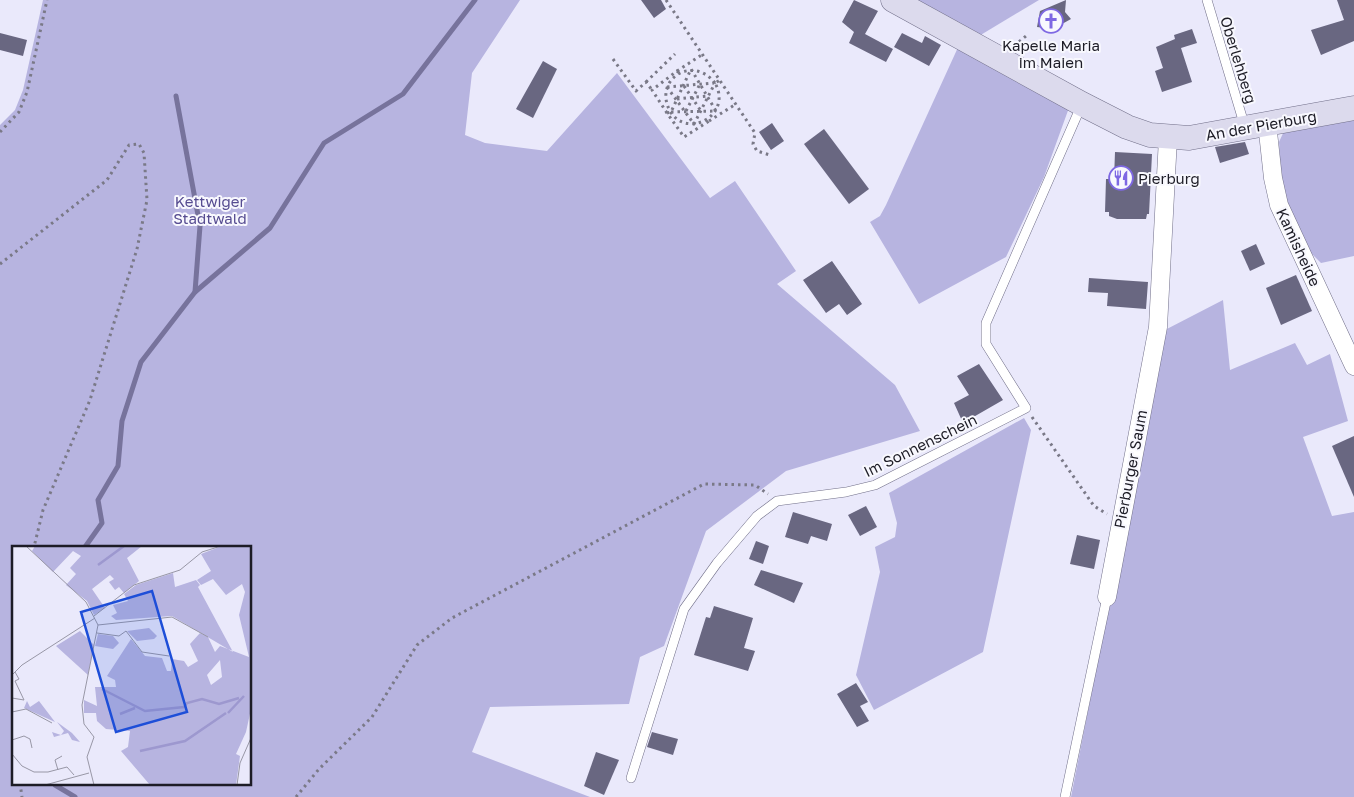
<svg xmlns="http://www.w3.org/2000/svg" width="1354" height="797" viewBox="0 0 1354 797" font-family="'Golos Text',sans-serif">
<rect width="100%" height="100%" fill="#eae9fb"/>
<g fill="#b7b4e0" fill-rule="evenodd">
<path d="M43,0H520L472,73L465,135L485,143L547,151L617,73L710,198L735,181L796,271L777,284L895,385L920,431L786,471L706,531L664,646L640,657L629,704L490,707L472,752L590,797H0V125L15,110L23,90ZM14,547H250V783H14Z"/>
<path d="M903,0H1039L974,39Z"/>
<path d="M960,43L1070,105L1044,177L1006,257L919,304L870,222L880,216L886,205Z"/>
<path d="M1354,115V256L1321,263L1310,252L1282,197L1279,142L1285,129Z"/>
<path d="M1223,300L1230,370L1295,343L1307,365L1330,354L1348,421L1303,437L1332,516L1354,512V797H1071L1163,331Z"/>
<path d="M1024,418L1031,430L983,652L874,710L856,675L880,572L875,547L895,537L897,523L889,493Z"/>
</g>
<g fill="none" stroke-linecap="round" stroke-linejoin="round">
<g stroke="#77739c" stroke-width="5">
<path d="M176,96L200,226L195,292"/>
<path d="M85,547L102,523L98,500L118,466L122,421L141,362L195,292L270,228L324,143L403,94L475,0"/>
<path d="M55,783V785L75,797"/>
</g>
</g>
<g fill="#696781">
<path d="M641,0H661L666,9L654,18Z"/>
<path d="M854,0L878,11L865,34L893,49L886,62L849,43L854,32L842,22Z"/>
<path d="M1066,0L1065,12L1071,19L1053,29L1037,27L1040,11Z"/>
<path d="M1337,0H1354V41L1321,55L1311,30L1344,20Z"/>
<path d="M1192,29L1197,43L1181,48L1192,82L1162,92L1155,71L1163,68L1156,47L1175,39L1174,35Z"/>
<path d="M0,33L27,40L23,56L0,50Z"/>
<path d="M902,33L922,43L925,36L941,45L929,66L894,47Z"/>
<path d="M543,61L557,69L533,118L516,109Z"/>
<path d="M772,123L784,141L771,150L759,132Z"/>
<path d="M824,129L869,189L849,204L804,144Z"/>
<path d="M1245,142L1249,154L1220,163L1215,147Z"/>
<path d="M1115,152L1152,154L1149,214H1147L1146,219H1117L1109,216V212H1105L1106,179H1114Z"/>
<path d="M1256,244L1265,264L1250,271L1241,251Z"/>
<path d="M832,261L862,304L847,315L839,304L826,313L803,280Z"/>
<path d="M1296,275L1312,311L1281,325L1266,288Z"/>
<path d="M1089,278L1148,282L1146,309L1107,306L1108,293L1088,292Z"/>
<path d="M979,364L1003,400L963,423L954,403L969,395L957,376Z"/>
<path d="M1354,436V497L1332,446Z"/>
<path d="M866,506L877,527L860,536L848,515Z"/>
<path d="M793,512L832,524L827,541L811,536L808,544L785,537Z"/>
<path d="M1077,535L1100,540L1094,569L1070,564Z"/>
<path d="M756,541L769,546L763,564L749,559Z"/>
<path d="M761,570L803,583L794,603L754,585Z"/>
<path d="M714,606L753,618L744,648L755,651L748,671L694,655L706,617L710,618Z"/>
<path d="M856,683L868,702L860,706L869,721L857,727L837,694Z"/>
<path d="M652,732L678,739L673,755L647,747Z"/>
<path d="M596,752L619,760L604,795L584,786Z"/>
</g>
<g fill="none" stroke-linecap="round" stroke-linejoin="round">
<g stroke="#716f89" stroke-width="10">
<g id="lane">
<path d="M1207,0L1245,127"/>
<path d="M631,778L684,609L717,563L757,516L777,501L846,492L875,485L1026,408L986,344V323L1082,104"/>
<path d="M1065,797L1107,597"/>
</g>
</g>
<g stroke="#716f89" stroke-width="19">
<g id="street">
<path d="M1267,123L1273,178L1279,205L1354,366"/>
<path d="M1107,597L1158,327L1168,138"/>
</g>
</g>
<g stroke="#716f89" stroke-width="25">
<path id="secondary" d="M893,0L1082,104L1127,127L1150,135L1189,138L1354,108"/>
</g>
<g stroke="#7a7987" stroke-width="3" stroke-dasharray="2.5 4" stroke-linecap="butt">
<path d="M666,0L755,133L753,144L757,151L770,155"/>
<path d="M1014,46L1026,36"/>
<path d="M613,59L636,91L646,82L652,90"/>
<path d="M677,71L703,54"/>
<path d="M646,82L675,54"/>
<path d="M715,83C692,54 653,80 670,111C687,140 733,115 715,83L720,80"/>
<path d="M684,86L701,111"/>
<path d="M667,87L694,124L715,83"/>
<path d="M667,87L714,83"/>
<path d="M677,99L707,96"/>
<path d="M686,111L700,84"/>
<path d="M671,112L716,111L691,69L671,112L667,113L684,137L709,121"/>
<path d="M667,113L652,90L677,71L679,73"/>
<path d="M709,121L736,104"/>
<path d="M0,132L19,112L27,92L47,0"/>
<path d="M0,264L107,180L129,145L139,144L144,153L147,200L137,249L90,400L43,510L34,547"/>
<path d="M1032,417L1094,506L1107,514"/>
<path d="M20,783L22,797"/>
<path d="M296,797L319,769L372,717L417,645L452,618L704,484L755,485L768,494"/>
</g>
<use href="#lane" stroke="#fff" stroke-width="9"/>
<use href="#street" stroke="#fff" stroke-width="18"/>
<use href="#secondary" stroke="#dcdaed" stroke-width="24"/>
</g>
<defs>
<g id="church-ring" transform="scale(1.25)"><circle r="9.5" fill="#f8f8fe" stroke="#7e68e3" stroke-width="1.5"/><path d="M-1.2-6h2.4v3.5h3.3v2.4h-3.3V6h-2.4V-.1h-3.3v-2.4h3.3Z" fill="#7e68e3"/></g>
<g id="restaurant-ring" transform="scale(1.25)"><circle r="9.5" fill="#f8f8fe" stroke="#7e68e3" stroke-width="1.5"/><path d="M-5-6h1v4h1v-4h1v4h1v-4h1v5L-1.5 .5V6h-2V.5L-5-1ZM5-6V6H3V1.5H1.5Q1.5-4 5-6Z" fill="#7e68e3"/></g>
</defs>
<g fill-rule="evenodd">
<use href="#church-ring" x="1051" y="21"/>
<use href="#restaurant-ring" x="1121" y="178"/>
</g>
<g text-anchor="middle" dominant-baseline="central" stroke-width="4" stroke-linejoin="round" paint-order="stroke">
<g font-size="15" fill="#1d1c26" stroke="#f8f8fe">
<text x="1051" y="45">Kapelle Maria<tspan x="1051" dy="17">im Maien</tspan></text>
<text x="1138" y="178" text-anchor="start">Pierburg</text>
</g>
<g font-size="15" fill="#1d1c26" stroke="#f8f8fe">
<text transform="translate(1239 60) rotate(73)">Oberlehberg</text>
<text transform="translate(1261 125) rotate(-10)">An der Pierburg</text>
<text transform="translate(1299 247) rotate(65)">Kamisheide</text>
<text transform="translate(920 445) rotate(-26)">Im Sonnenschein</text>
<text transform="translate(1130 469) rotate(-79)">Pierburger Saum</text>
</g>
<g font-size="15" fill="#564c91" stroke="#f8f8fe">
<text x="210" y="201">Kettwiger<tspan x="210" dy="17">Stadtwald</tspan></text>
</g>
</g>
<g transform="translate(12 546)">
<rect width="239" height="239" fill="#eae9fb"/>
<path d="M23,0H130L115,12L127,35L112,47L107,41L103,44L97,36L102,33L98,29L80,43L93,62L82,69L75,55L54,39L64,28L58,22L69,10L61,5L41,26L20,5ZM210,0H239V163L234,186L224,208L228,210L224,239H138L109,205L116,201L118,185L94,183L85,175L84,167H72V154L85,160L83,141H104L103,134L95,130L119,93L133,110L150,112L155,125H159L160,113L172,115L176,121L186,115L178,98L188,87L196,91L203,106L208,100L237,111L227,69L233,46L230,38L214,49L201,33L189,39L185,34L199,25L189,8ZM208,114L210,131L199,139L195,129ZM161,27L163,41L184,34L188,39L186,41L221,106L160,70L104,74L99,70L105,67L101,59L116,55L112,48L124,39ZM137,82L145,90L142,93L125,95L115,85ZM68,85L82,99L76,129L44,100ZM86,88L101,90L107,97L101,103L83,100ZM15,155L18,161L27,155L43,176L12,162ZM45,176L60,187L68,196L60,194L56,187L42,191L40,186L49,189L52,185Z" fill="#b7b4e0" fill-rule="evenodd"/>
<path fill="none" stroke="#9d98cf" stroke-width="2.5" d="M86,19L112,0M90,143L133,165L172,161L175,157L190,153L207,158L227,152M216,167L232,150M108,168L123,162M128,205L173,195L214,167"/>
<path fill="none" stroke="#9897a6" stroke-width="1" d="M14,0L74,56L86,79L70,159L72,178L82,191L75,211L82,239M82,70L122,39L168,24L190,6L209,0M86,79L160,71L196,91M85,87L107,90L114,85L130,106L157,110M0,129L10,119L83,72M0,152L12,154L3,135L7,133L3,126M0,166L14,163L40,177M0,194L12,190L18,193L20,202M0,208L10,220L22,226H36L55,221L62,229M46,224L43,214L50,210M33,239L77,227M225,239L228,217L239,192"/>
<path fill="#1d4ed8" fill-opacity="0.15" stroke="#1d4ed8" stroke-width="2.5" d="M140,45L175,166L104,186L69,66Z"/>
<rect width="239" height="239" fill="none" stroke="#1d1c26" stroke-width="2.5"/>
</g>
</svg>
